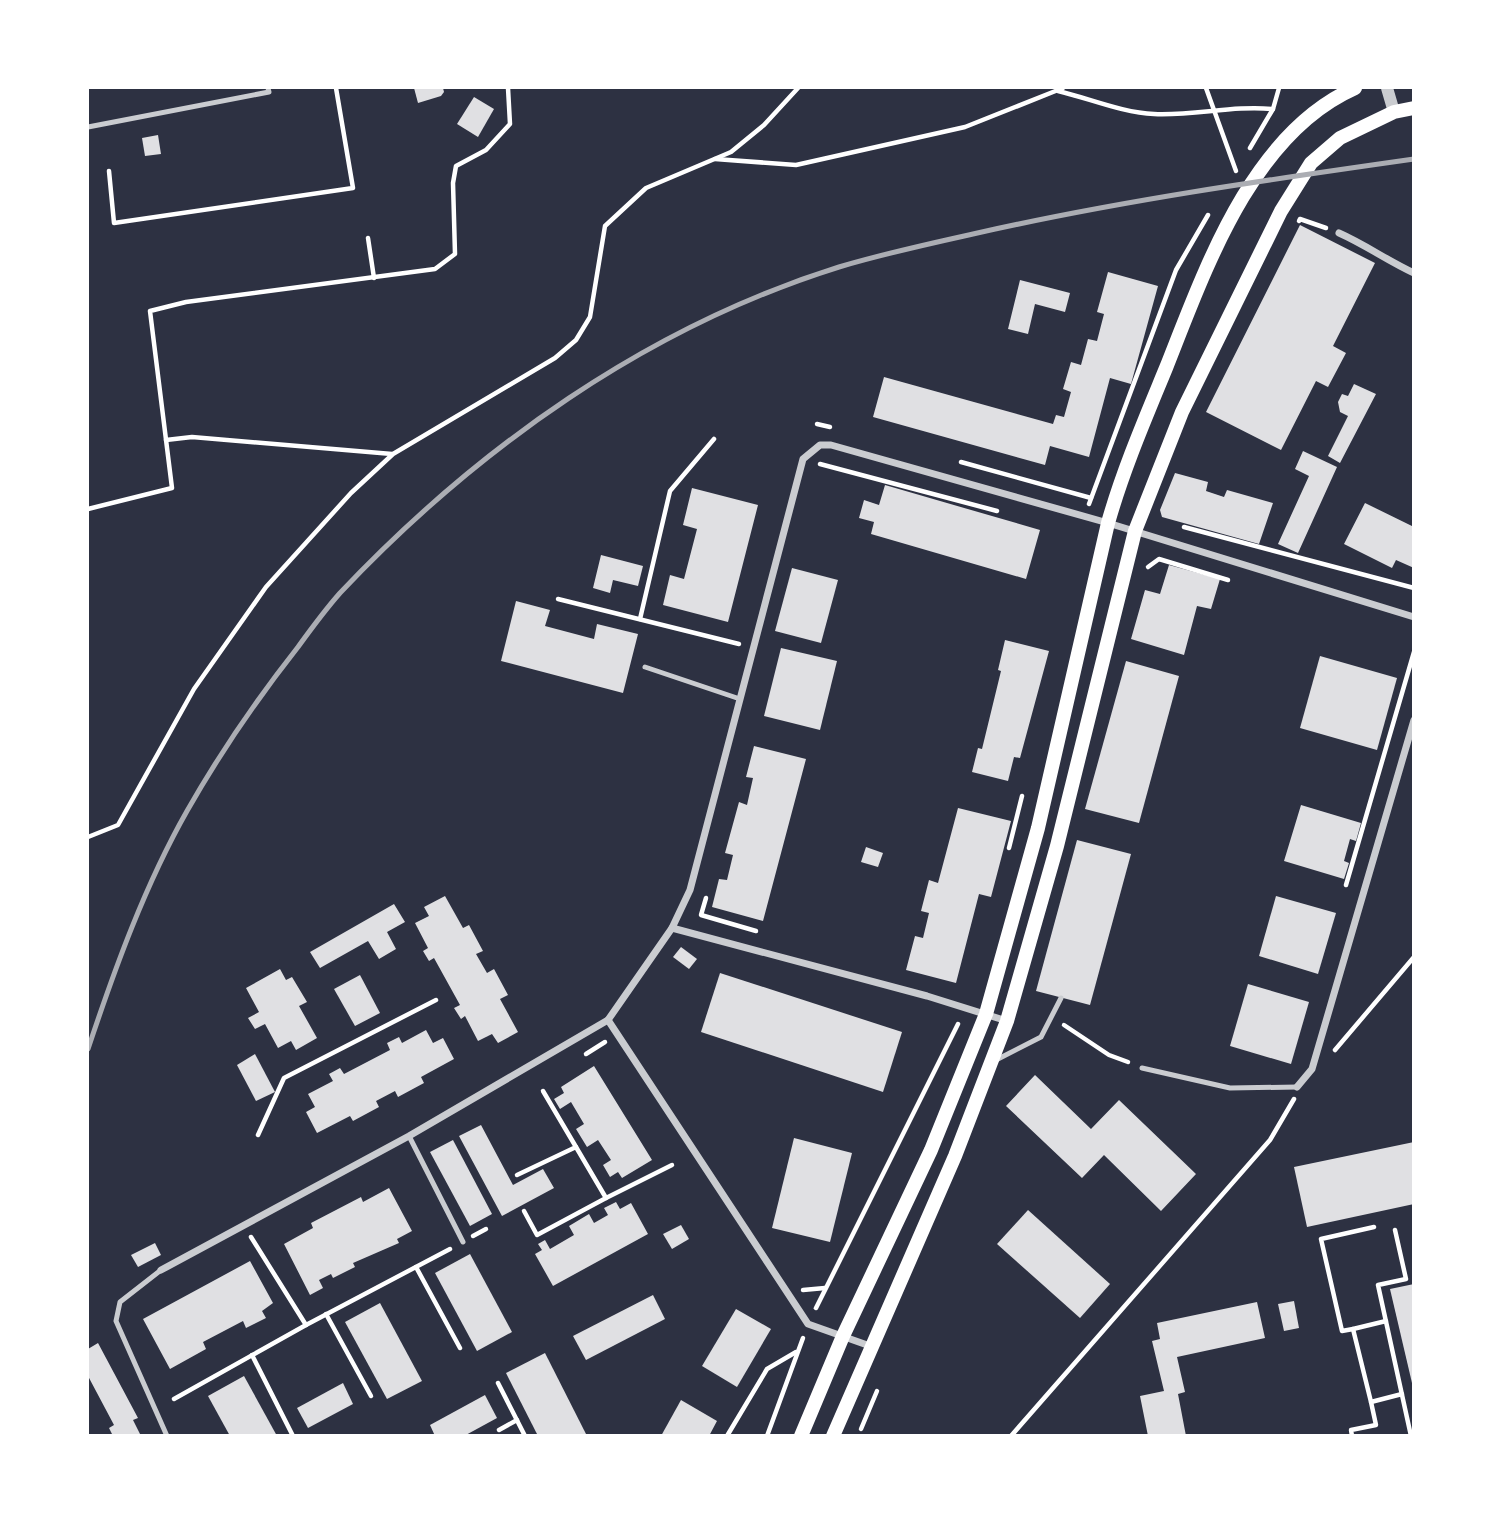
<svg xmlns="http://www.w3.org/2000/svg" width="1501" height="1523" viewBox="0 0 1501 1523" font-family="Figtree,sans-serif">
<rect width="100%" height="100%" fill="#2d3142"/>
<g fill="#e0e0e3">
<path d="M414,88H443L444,92L441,96L418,103Z"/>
<path d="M474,97L494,109L478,137L457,124Z"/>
<path d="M158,135L161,154L145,156L142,138Z"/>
<path d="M1300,225L1375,263L1333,346L1346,353L1328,387L1316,381L1281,450L1206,412Z"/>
<path d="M1108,272L1158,286L1131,384L1110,378L1089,457L1050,446L1045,465L873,417L884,377L1053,424L1056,415L1064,417L1071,392L1063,389L1071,362L1081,365L1088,339L1097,341L1104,314L1097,312Z"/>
<path d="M1020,280L1070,293L1065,312L1035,304L1028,334L1008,329Z"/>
<path d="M1354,384L1376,394L1340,463L1328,456L1348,416L1340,412L1338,402L1342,394L1348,396Z"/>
<path d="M1303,451L1337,467L1298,553L1278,544L1309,476L1295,469Z"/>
<path d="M1175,473L1208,482L1206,491L1224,497L1227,490L1273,503L1259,544L1162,517L1160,510Z"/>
<path d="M885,485L1040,530L1026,579L871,534L874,522L859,518L864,500L879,505Z"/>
<path d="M692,488L758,505L728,622L663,605L670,575L684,579L697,529L683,525Z"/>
<path d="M1365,503L1414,527V568L1396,560L1392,568L1344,544Z"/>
<path d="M601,555L643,566L638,586L613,580L610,593L593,588Z"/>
<path d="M1169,565L1220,579L1211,609L1197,606L1184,655L1131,639L1145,590L1160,594Z"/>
<path d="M792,568L838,580L821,643L775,631Z"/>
<path d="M516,601L550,610L545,626L594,639L597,624L638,634L623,693L501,661Z"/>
<path d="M1005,640L1049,651L1020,758L1014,757L1008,781L972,772L978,748L982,749L1001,671L998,670Z"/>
<path d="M781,648L837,661L820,730L764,716Z"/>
<path d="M1320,656L1397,678L1377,750L1300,728Z"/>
<path d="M1126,661L1179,676L1139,823L1085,809Z"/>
<path d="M754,746L806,759L763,921L712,907L719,879L727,880L733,855L725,853L739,802L747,805L753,778L746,777Z"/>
<path d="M1301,805L1361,823L1356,841L1350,839L1344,861L1349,863L1344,879L1284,861Z"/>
<path d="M958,808L1011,821L991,897L979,894L956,983L906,970L915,936L923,938L929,913L921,911L929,880L938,883Z"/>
<path d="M1077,840L1131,854L1090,1005L1036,991Z"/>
<path d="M866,847L883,853L878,867L861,862Z"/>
<path d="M445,896L463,928L469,925L483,951L476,954L487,973L494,969L508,995L500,999L518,1032L498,1043L492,1034L478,1041L465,1016L461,1019L454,1008L460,1005L434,958L429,961L423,951L428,948L415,923L429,916L424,907Z"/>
<path d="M1276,896L1336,913L1318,974L1259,956Z"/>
<path d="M394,904L405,922L387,932L396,949L379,959L368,941L320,968L310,952Z"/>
<path d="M681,947L697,959L689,969L673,957Z"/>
<path d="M280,969L286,980L292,977L307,1002L299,1006L317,1038L296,1050L291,1041L278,1048L265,1024L255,1029L248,1018L259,1012L246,988Z"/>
<path d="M720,973L902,1032L883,1092L701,1032Z"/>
<path d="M360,975L380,1013L355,1026L334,989Z"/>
<path d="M1248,984L1309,1002L1291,1064L1230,1046Z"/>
<path d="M426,1030L433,1043L443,1038L454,1059L421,1077L424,1083L398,1097L395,1091L376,1101L379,1107L353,1121L350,1116L317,1133L306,1112L315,1107L308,1094L333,1081L329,1074L340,1068L344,1074L390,1050L387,1043L399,1037L402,1043Z"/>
<path d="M255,1054L275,1092L256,1101L237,1065Z"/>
<path d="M594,1066L652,1160L622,1178L618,1172L610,1177L603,1165L611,1160L598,1140L587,1147L576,1129L584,1124L571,1102L560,1109L554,1099L564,1093L561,1087Z"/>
<path d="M1035,1075L1091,1129L1119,1100L1196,1174L1161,1211L1104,1155L1082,1178L1006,1106Z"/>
<path d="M481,1125L513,1185L543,1169L554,1188L502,1216L459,1136Z"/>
<path d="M794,1138L852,1153L830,1242L772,1228Z"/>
<path d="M453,1140L492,1214L470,1226L430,1152Z"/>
<path d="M1414,1142V1204L1307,1227L1294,1167Z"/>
<path d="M389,1188L412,1231L397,1239L399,1243L353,1263L355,1267L333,1278L331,1274L319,1280L323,1288L310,1295L284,1244L313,1228L311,1223L361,1197L363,1202Z"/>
<path d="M616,1202L620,1209L631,1203L648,1234L553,1286L535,1254L542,1250L538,1244L545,1240L550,1249L574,1235L569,1226L589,1214L594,1223L608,1215L604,1208Z"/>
<path d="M1028,1210L1110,1284L1080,1318L997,1244Z"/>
<path d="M681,1225L689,1239L672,1249L663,1234Z"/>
<path d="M155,1243L161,1255L138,1267L131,1255Z"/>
<path d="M470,1254L512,1332L477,1351L435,1273Z"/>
<path d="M250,1261L273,1303L262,1311L266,1318L246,1328L243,1321L203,1342L206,1349L170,1369L143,1319Z"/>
<path d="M1414,1284V1382L1412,1383L1390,1289Z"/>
<path d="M653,1295L665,1319L586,1360L573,1336Z"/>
<path d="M1294,1301L1299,1328L1284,1331L1278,1304Z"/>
<path d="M1257,1302L1265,1338L1177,1357L1185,1392L1178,1394L1186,1436H1148L1140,1396L1164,1391L1152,1341L1160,1339L1157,1323Z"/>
<path d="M380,1303L422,1381L387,1399L345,1322Z"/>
<path d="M736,1309L771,1329L737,1387L702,1366Z"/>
<path d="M98,1343L138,1418L133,1420L141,1436H113L109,1428L114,1425L88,1376V1349Z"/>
<path d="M545,1353L587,1436H538L506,1373Z"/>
<path d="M244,1376L277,1436H230L208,1396Z"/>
<path d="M343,1383L353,1404L308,1428L297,1408Z"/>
<path d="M485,1395L497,1418L464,1436H435L430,1425Z"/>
<path d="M681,1400L717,1421L709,1436H661Z"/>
</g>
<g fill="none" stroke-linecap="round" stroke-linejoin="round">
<g stroke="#fff" stroke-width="4.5">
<path d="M1206,88L1236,171"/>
<path d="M1058,91C1088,98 1123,113 1154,114C1194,116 1233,105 1273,109"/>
<path d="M1250,148L1273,109L1279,88"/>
<path d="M715,159L796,165L965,127L1063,88"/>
<path d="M109,171L114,223L353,188L336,88"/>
<path d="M1299,221L1300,219L1326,228"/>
<path d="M368,238L374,278"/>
<path d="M817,424L830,427"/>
<path d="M166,440L192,437L392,454"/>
<path d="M961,462L1091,498"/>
<path d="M820,464L997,511"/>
<path d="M1089,504L1176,270L1208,215"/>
<path d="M88,509L172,488L150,311L186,302L435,269L455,254L453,183L456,166L486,150L510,124L508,88"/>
<path d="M1184,527L1414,588"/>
<path d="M1148,567L1159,559L1228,580"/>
<path d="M558,599L739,644"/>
<path d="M640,619L670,491L714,439"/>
<path d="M88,837L118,825L194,689L266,587L351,493L393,454L555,358L576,340L590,317L605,226L646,188L731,152L764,125L798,88"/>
<path d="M1009,848L1022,796"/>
<path d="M1346,885L1414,652"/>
<path d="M706,898L701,915L756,931"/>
<path d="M1064,1025L1109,1055L1128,1062"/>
<path d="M1335,1050L1414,957"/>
<path d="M586,1054L605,1042"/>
<path d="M258,1135L284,1078L436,1000"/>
<path d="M517,1175L576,1147L543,1091"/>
<path d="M606,1198L672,1165"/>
<path d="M524,1211L537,1235L606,1198L576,1147"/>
<path d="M1395,1230L1406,1279L1378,1285L1411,1436"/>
<path d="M473,1236L486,1229"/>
<path d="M416,1267L460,1348"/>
<path d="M803,1290L825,1288"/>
<path d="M816,1308L958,1024"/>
<path d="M326,1314L371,1396"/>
<path d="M1386,1321L1353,1329L1371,1402L1402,1394"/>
<path d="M306,1325L450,1249"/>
<path d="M1353,1329L1342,1331L1321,1239L1374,1227"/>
<path d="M252,1355L293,1436"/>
<path d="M498,1383L525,1436"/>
<path d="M174,1399L306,1325L251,1237"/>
<path d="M861,1429L877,1391"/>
<path d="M499,1430L517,1420"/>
<path d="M727,1436L767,1369L796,1352"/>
<path d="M767,1436L803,1338"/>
<path d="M1011,1436L1270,1140L1294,1099"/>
<path d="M1352,1436L1351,1430L1376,1425L1371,1402"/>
</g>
<g stroke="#caccd0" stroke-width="5">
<path d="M88,127L269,92L268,88"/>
<path d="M645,667L740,699"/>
<path d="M996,1060L1041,1037L1061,998"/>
<path d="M1142,1068L1230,1088L1297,1087"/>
<path d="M409,1136L463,1242"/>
<path d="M161,1270L120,1302L116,1321L167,1436"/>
</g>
<g stroke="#caccd0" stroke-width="7">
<path d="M1339,233C1366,245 1388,261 1414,273"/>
<path d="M672,928L927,996L1007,1021"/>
<path d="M608,1020L808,1324L870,1346"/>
<path d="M1297,1087L1312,1069L1414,720"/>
<path d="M161,1270L409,1136L608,1020L672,928L690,890L803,459L820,445H831L1108,523L1414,617"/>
</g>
<path stroke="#caccd0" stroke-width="12" d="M1387,88L1394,112"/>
<g stroke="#fff" stroke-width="14">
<path d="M801,1436L843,1336L931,1150L986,1014L1038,828L1108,523C1123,470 1145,419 1166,368C1205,270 1251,134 1355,88"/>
<path d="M833,1436L955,1156L1007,1021L1057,846L1135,531L1182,412L1281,211L1311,163L1340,138L1394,112L1414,108"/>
</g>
<path stroke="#abadb3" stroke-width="5" d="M88,1049C115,968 145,885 187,811C220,753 257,699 298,647C311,629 325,610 340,593C477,448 647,327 839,267C882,254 928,244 973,234C1118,201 1266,180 1414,159"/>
</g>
<rect width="1501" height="1523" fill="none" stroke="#ffffff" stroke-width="178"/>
</svg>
